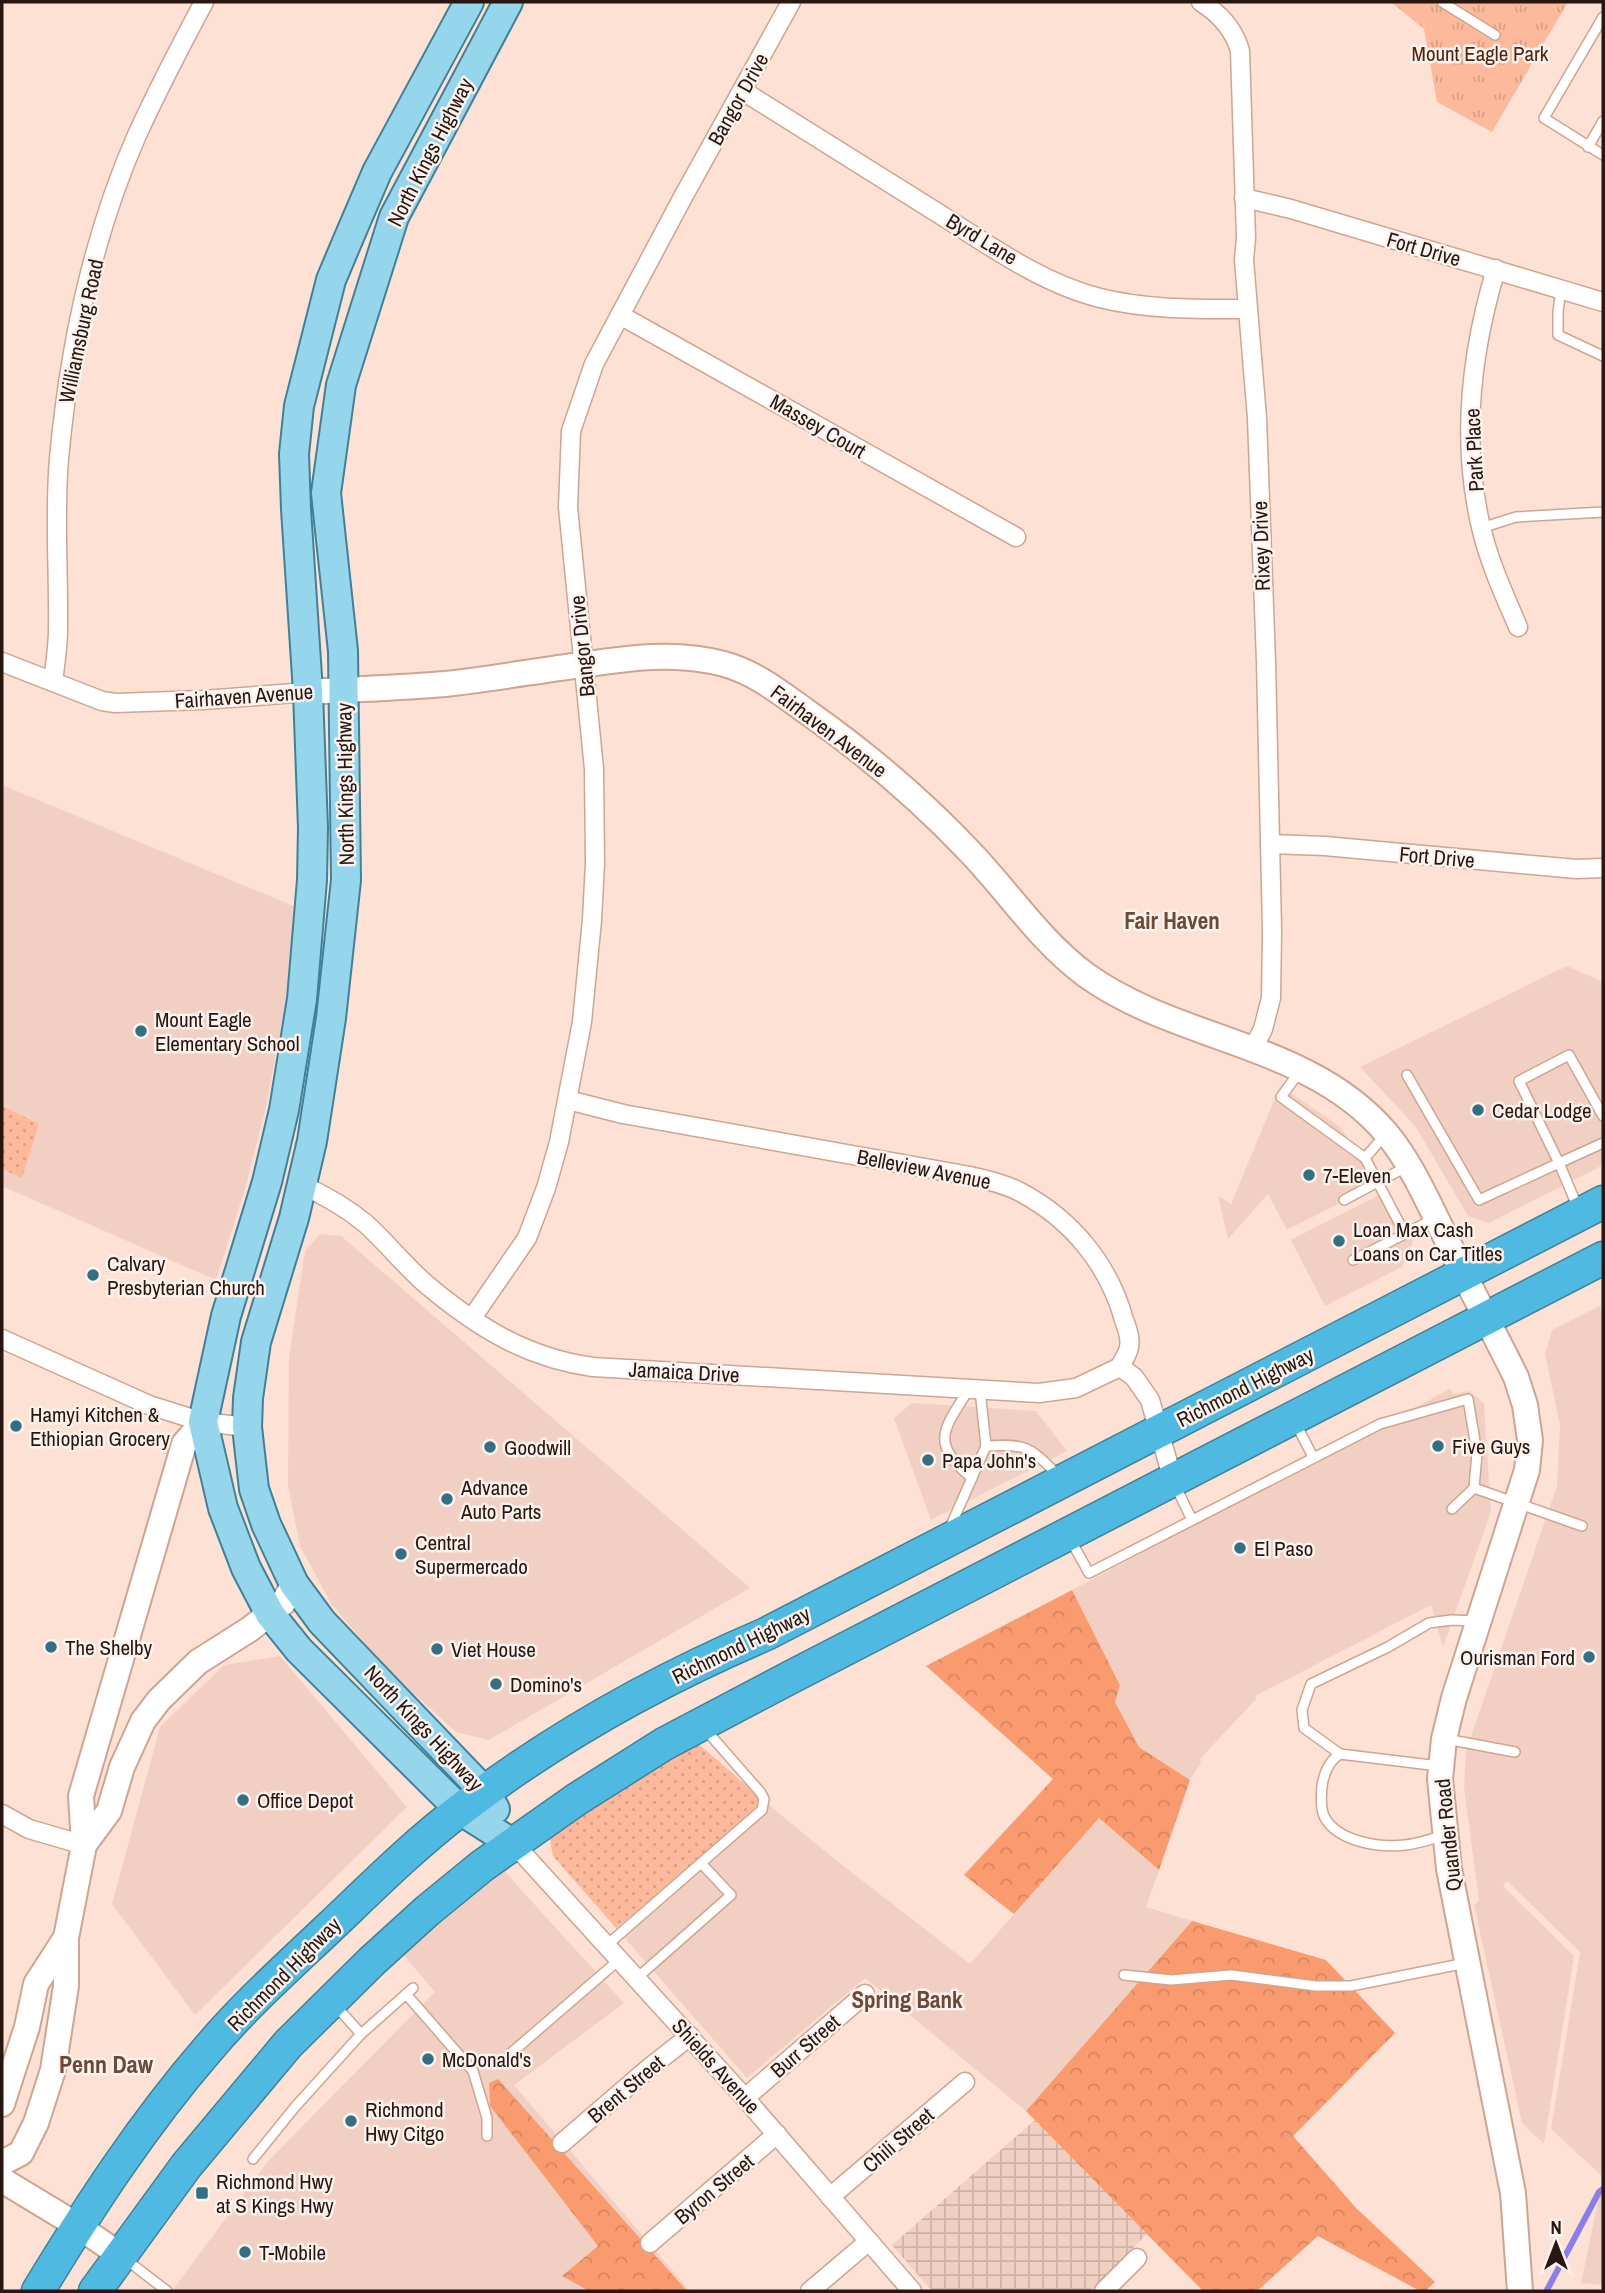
<svg xmlns="http://www.w3.org/2000/svg" width="1605" height="2293" viewBox="0 0 1605 2293" font-family="'Archivo Narrow',sans-serif">
<defs>
<pattern id="industrial-grid" width="8" height="8" patternUnits="userSpaceOnUse" patternTransform="scale(1.75)"><rect width="8" height="8" fill="#f1d0c3"/><path d="M0 4h8M4 0v8" fill="none" stroke="#cfb2a6"/></pattern>
<pattern id="grass-dots" width="8" height="8" patternUnits="userSpaceOnUse" patternTransform="scale(1.75)"><rect width="8" height="8" fill="#fdb99b"/><path d="M2 2h.1M6 6h.1" fill="none" stroke="#d99e84" stroke-width="1.8" stroke-linecap="round"/></pattern>
<pattern id="forest-crowns" width="20" height="18" patternUnits="userSpaceOnUse" patternTransform="scale(1.75)"><rect width="20" height="18" fill="#f99b6f"/><path d="M2 6a3 3 0 1 1 6 0M12 15a3 3 0 1 1 6 0" fill="none" stroke="#d5855f"/></pattern>
<pattern id="park-tufts" width="24" height="20" patternUnits="userSpaceOnUse" patternTransform="scale(1.75)"><rect width="24" height="20" fill="#fdb99b"/><path d="M3 7l-1-3M5 7V3M7 7l1-3M15 17l-1-3M17 17v-4M19 17l1-3" fill="none" stroke="#d99e84"/></pattern>
</defs>
<rect width="100%" height="100%" fill="#fde1d4"/>
<g fill="#f1d0c3">
<path d="M2,785L296,907L290,978L266,1107L245,1189L216,1280L2,1186Z"/>
<path d="M1567,966L1603,982V1165L1489,1223L1468,1216L1416,1127L1360,1067Z"/>
<path d="M1280,1086L1339,1126L1380,1183L1287,1230L1268,1194L1228,1239L1218,1196L1231,1204Z"/>
<path d="M1385,1192L1413,1241L1402,1267L1325,1306L1291,1240Z"/>
<path d="M320,1234L341,1236L750,1588L489,1740L456,1732L390,1672L332,1605L300,1546L288,1486L289,1357L305,1251Z"/>
<path d="M1603,1304V2177L1551,2129L1580,1952L1507,1881L1503,1886L1574,1956L1544,2144L1522,2123L1474,1905L1479,1901L1464,1787L1466,1751L1557,1486L1560,1425L1545,1354L1552,1330Z"/>
<path d="M1450,1389L1453,1394L1468,1391L1484,1403L1491,1512L1443,1647L1431,1605L1255,1696L1256,1699L1200,1759L1201,1763L1190,1780L1139,1747L1115,1702L1120,1684L1072,1590Z"/>
<path d="M912,1403L1036,1411L1067,1451L931,1520L894,1418Z"/>
<path d="M280,1656L407,1807L195,2015L112,1904L160,1727L224,1665Z"/>
<path d="M763,1800L837,1861L970,1964L1099,1818L1159,1870L1146,1907L1192,1921L1026,2111L865,1978L747,2078L616,1928L717,1850Z"/>
<path d="M505,1872L624,2003L514,2085L690,2291H172L269,2160L435,1992L397,1947L489,1875Z"/>
<path d="M1603,2178V2285L1581,2283Z"/>
</g>
<path fill="url(#industrial-grid)" d="M1035,2120L1147,2234L1090,2291H932L892,2245Z"/>
<g fill="url(#grass-dots)">
<path d="M2,1106L39,1124L22,1178L2,1169Z"/>
<path d="M694,1740L763,1800L717,1850L616,1928L553,1856L550,1840L557,1825Z"/>
</g>
<g fill="url(#forest-crowns)">
<path d="M1072,1590L1120,1685L1115,1702L1139,1747L1190,1780L1159,1870L1099,1818L1014,1914L964,1875L1053,1779L926,1666Z"/>
<path d="M1192,1921L1326,1960L1395,2033L1293,2136L1356,2208L1435,2282L1425,2291H1420L1318,2236L1257,2291H1203L1026,2111Z"/>
<path d="M498,2079L687,2291H589L562,2276L598,2246L490,2106L489,2083Z"/>
</g>
<path fill="url(#park-tufts)" d="M1391,2H1568L1492,132L1437,102L1424,29Z"/>
<g fill="none" stroke-linecap="round" stroke-linejoin="round">
<path stroke="#897eec" stroke-width="6" d="M1547,2290L1599,2192L1603,2189"/>
<g stroke="#d0a490" stroke-width="12">
<g id="lane">
<path d="M1442,2L1495,35"/>
<path d="M1603,17L1544,118L1603,155"/>
<path d="M1588,147L1603,121"/>
<path d="M1561,289L1558,312V335L1603,356"/>
<path d="M1481,528L1516,517L1603,512"/>
<path d="M1300,1071L1281,1097L1365,1158L1405,1234L1435,1218"/>
<path d="M1407,1075L1479,1200L1559,1163L1578,1208"/>
<path d="M1603,1116L1569,1055L1519,1081L1559,1163L1603,1143"/>
<path d="M1365,1158L1384,1136"/>
<path d="M1344,1200L1408,1166"/>
<path d="M1353,1260L1405,1234"/>
<path d="M969,1389C945,1428 928,1442 972,1478"/>
<path d="M980,1390L986,1446"/>
<path d="M1295,1422L1313,1457"/>
<path d="M1175,1485L1192,1520"/>
<path d="M1452,1509L1474,1488L1582,1526"/>
<path d="M949,1530L986,1446C1029,1443 1030,1448 1060,1477"/>
<path d="M1070,1539L1089,1573L1380,1424L1468,1399L1477,1453L1474,1488"/>
<path d="M1446,1739L1515,1752"/>
<path d="M1340,1754L1304,1728L1302,1710L1311,1684L1388,1647L1429,1623L1451,1620L1475,1621"/>
<path d="M1439,1766L1340,1754C1329,1761 1324,1773 1322,1786C1321,1796 1320,1809 1325,1818C1339,1842 1380,1848 1405,1845C1418,1844 1430,1839 1443,1836"/>
<path d="M701,1863L762,1810L764,1799L761,1793L705,1729"/>
<path d="M607,1945L701,1863L731,1895L637,1978"/>
<path d="M1124,1975L1171,1980L1231,1975L1316,1986H1351L1466,1963"/>
<path d="M406,1994L473,2071L487,2118V2136"/>
<path d="M336,2006L361,2034"/>
<path d="M510,2054L620,1959"/>
<path d="M253,2159L295,2107L361,2034L413,1988"/>
<path d="M124,2258L167,2291"/>
</g>
</g>
<g stroke="#d0a490" stroke-width="21">
<g id="street">
<path d="M1201,2C1220,14 1234,29 1240,51L1246,238L1244,260L1257,418L1266,661L1272,931L1271,998L1263,1029L1252,1050"/>
<path d="M743,91C809,132 875,173 941,215C990,246 1043,284 1100,298C1148,310 1199,309 1248,309"/>
<path d="M1244,198L1291,209L1603,302"/>
<path d="M1496,269C1471,352 1461,442 1481,527C1489,562 1504,594 1518,627"/>
<path d="M620,315L1016,537"/>
<path d="M2,662L102,701L115,703L203,700L308,692"/>
<path d="M53,682C55,665 58,647 58,630C59,573 54,516 59,459C69,349 92,237 137,135C158,89 181,45 204,2"/>
<path d="M1270,844L1325,846L1576,869L1603,868"/>
<path d="M568,1100L623,1114L970,1176C987,1180 1006,1184 1022,1193C1072,1220 1109,1265 1124,1320C1127,1328 1131,1339 1129,1347C1128,1354 1123,1360 1120,1367"/>
<path d="M302,1185C324,1195 347,1208 366,1224C387,1243 405,1266 427,1285C477,1327 527,1358 593,1367L1039,1393L1076,1388L1120,1367"/>
<path d="M472,1318L527,1238L546,1188L559,1142L582,1022L592,920L595,863L594,769L568,507L571,431L594,364L683,197L791,2"/>
<path d="M2,1339L149,1405L203,1422L247,1427"/>
<path d="M1120,1367L1134,1377L1150,1400L1173,1480"/>
<path d="M2,1814L29,1829L84,1845"/>
<path d="M515,1845L745,2098L912,2291"/>
<path d="M745,2098L865,1994"/>
<path d="M562,2143L649,2068L690,2036"/>
<path d="M830,2197L965,2082"/>
<path d="M650,2243L777,2134"/>
<path d="M810,2291L869,2241"/>
<path d="M1104,2291L1137,2258"/>
</g>
</g>
<g stroke="#d0a490" stroke-width="28">
<g id="secondary">
<path d="M308,692C353,689 399,688 445,684C490,679 536,671 581,665C629,658 676,651 724,664C757,673 783,695 810,714C868,755 922,801 971,853C1010,894 1040,941 1086,975C1179,1042 1311,1043 1387,1134C1411,1163 1427,1200 1444,1234C1467,1282 1492,1329 1516,1377L1525,1405L1530,1440L1527,1470L1454,1698L1444,1739L1440,1779L1449,1869L1513,2193L1520,2291"/>
<path d="M84,1845L109,1811L122,1767L143,1721L159,1700L198,1662L250,1629L283,1603L294,1584"/>
<path d="M2,2104L27,2027L36,1984L65,1939"/>
<path d="M2,2163L21,2153L36,2123L53,2070L66,1986V1938L84,1845L81,1796L184,1444L203,1422"/>
<path d="M2,2180L78,2226L120,2255"/>
</g>
</g>
<g stroke="#408198" stroke-width="32">
<g id="primary">
<path d="M469,2L377,172L347,242L331,280L299,406L294,454L296,509L308,692L313,828L312,880L302,999L284,1110L267,1182L226,1316L203,1422L223,1508L246,1568L270,1614L299,1650L460,1810L515,1845"/>
<path d="M495,1809L485,1792L322,1622L294,1584L266,1524L254,1489L247,1427L248,1398L256,1342L294,1218L312,1141L331,1018L346,880L343,651L326,493L341,385L394,217L508,2"/>
</g>
</g>
<g stroke="#408198" stroke-width="35">
<g id="highway">
<path d="M38,2291C89,2207 143,2124 208,2049C245,2005 289,1966 331,1926C373,1886 414,1845 460,1810C554,1738 658,1680 766,1634L1603,1202"/>
<path d="M95,2291L186,2166L288,2044L372,1961L427,1911L482,1866L577,1799L664,1744L793,1676L1603,1258"/>
</g>
</g>
<use href="#lane" stroke="#fff" stroke-width="9"/>
<use href="#street" stroke="#fff" stroke-width="18"/>
<use href="#secondary" stroke="#fff" stroke-width="24"/>
<use href="#primary" stroke="#95d6ed" stroke-width="28"/>
<use href="#highway" stroke="#4ebae1" stroke-width="32"/>
</g>
<g fill="#337086" stroke="#fcf2ee" stroke-width="2.5">
<circle cx="141" cy="1031" r="7"/>
<circle cx="1478" cy="1110" r="7"/>
<circle cx="1309" cy="1175" r="7"/>
<circle cx="1339" cy="1241" r="7"/>
<circle cx="93" cy="1275" r="7"/>
<circle cx="16" cy="1426" r="7"/>
<circle cx="1438" cy="1446" r="7"/>
<circle cx="490" cy="1447" r="7"/>
<circle cx="928" cy="1460" r="7"/>
<circle cx="447" cy="1499" r="7"/>
<circle cx="1240" cy="1548" r="7"/>
<circle cx="401" cy="1554" r="7"/>
<circle cx="51" cy="1647" r="7"/>
<circle cx="437" cy="1649" r="7"/>
<circle cx="1589" cy="1657" r="7"/>
<circle cx="496" cy="1684" r="7"/>
<circle cx="243" cy="1800" r="7"/>
<circle cx="428" cy="2059" r="7"/>
<circle cx="351" cy="2121" r="7"/>
<rect x="195" y="2186" width="14" height="14" rx="3.5"/>
<circle cx="245" cy="2252" r="7"/>
</g>
<g text-anchor="middle" dominant-baseline="central" stroke-width="5" stroke-linejoin="round" paint-order="stroke">
<g font-size="21" fill="#51230c" stroke="#fcf2ee">
<text x="1480" y="53">Mount Eagle Park</text>
</g>
<g font-size="21" fill="#271710" stroke="#fcf2ee">
<text transform="translate(738 99) rotate(-61)">Bangor Drive</text>
<text transform="translate(430 152) rotate(-63)">North Kings Highway</text>
<text transform="translate(982 239) rotate(31)">Byrd Lane</text>
<text transform="translate(1424 249) rotate(16)">Fort Drive</text>
<text transform="translate(81 331) rotate(-78)">Williamsburg Road</text>
<text transform="translate(818 426) rotate(30)">Massey Court</text>
<text transform="translate(1474 450) rotate(-93)">Park Place</text>
<text transform="translate(1261 546) rotate(-92)">Rixey Drive</text>
<text transform="translate(582 646) rotate(-96)">Bangor Drive</text>
<text transform="translate(244 696) rotate(-4)">Fairhaven Avenue</text>
<text transform="translate(829 731) rotate(37)">Fairhaven Avenue</text>
<text transform="translate(345 784) rotate(-91)">North Kings Highway</text>
<text transform="translate(1437 857) rotate(5)">Fort Drive</text>
<text transform="translate(924 1169) rotate(11)">Belleview Avenue</text>
<text transform="translate(684 1372) rotate(3)">Jamaica Drive</text>
<text transform="translate(1245 1387) rotate(-27)">Richmond Highway</text>
<text transform="translate(741 1645) rotate(-26)">Richmond Highway</text>
<text transform="translate(424 1728) rotate(47)">North Kings Highway</text>
<text transform="translate(1448 1835) rotate(-96)">Quander Road</text>
<text transform="translate(284 1974) rotate(-45)">Richmond Highway</text>
<text transform="translate(805 2046) rotate(-41)">Burr Street</text>
<text transform="translate(716 2066) rotate(48)">Shields Avenue</text>
<text transform="translate(626 2089) rotate(-40)">Brent Street</text>
<text transform="translate(898 2140) rotate(-41)">Chili Street</text>
<text transform="translate(714 2189) rotate(-40)">Byron Street</text>
</g>
<g font-size="21" fill="#271710" stroke="#fcf2ee" text-anchor="start">
<text x="155" y="1019">Mount Eagle<tspan x="155" dy="24">Elementary School</tspan></text>
<text x="1492" y="1110">Cedar Lodge</text>
<text x="1323" y="1175">7-Eleven</text>
<text x="1353" y="1229">Loan Max Cash<tspan x="1353" dy="24">Loans on Car Titles</tspan></text>
<text x="107" y="1263">Calvary<tspan x="107" dy="24">Presbyterian Church</tspan></text>
<text x="30" y="1414">Hamyi Kitchen &amp;<tspan x="30" dy="24">Ethiopian Grocery</tspan></text>
<text x="1452" y="1446">Five Guys</text>
<text x="504" y="1447">Goodwill</text>
<text x="942" y="1460">Papa John's</text>
<text x="461" y="1487">Advance<tspan x="461" dy="24">Auto Parts</tspan></text>
<text x="415" y="1542">Central<tspan x="415" dy="24">Supermercado</tspan></text>
<text x="1254" y="1548">El Paso</text>
<text x="65" y="1647">The Shelby</text>
<text x="451" y="1649">Viet House</text>
<text x="1575" y="1657" text-anchor="end">Ourisman Ford</text>
<text x="510" y="1684">Domino's</text>
<text x="257" y="1800">Office Depot</text>
<text x="442" y="2059">McDonald's</text>
<text x="365" y="2109">Richmond<tspan x="365" dy="24">Hwy Citgo</tspan></text>
<text x="216" y="2181">Richmond Hwy<tspan x="216" dy="24">at S Kings Hwy</tspan></text>
<text x="259" y="2252">T-Mobile</text>
</g>
<g font-size="23" font-weight="bold" fill="#6f4937" stroke="#fcf2ee">
<text x="1172" y="920">Fair Haven</text>
<text x="907" y="1999">Spring Bank</text>
</g>
<g font-size="24" font-weight="bold" fill="#6f4937" stroke="#fcf2ee">
<text x="106" y="2064">Penn Daw</text>
</g>
</g>
<rect width="1605" height="2293" fill="none" stroke="#271710" stroke-width="7"/>
<g transform="translate(1556 2244)" stroke="#fcf2ee" stroke-width="5" paint-order="stroke">
<path d="M0-5L12 26L0 18L-12 26Z" fill="#271710"/>
<text y="-10" font-size="19" font-weight="bold" text-anchor="middle" fill="#271710">N</text>
</g>
</svg>
